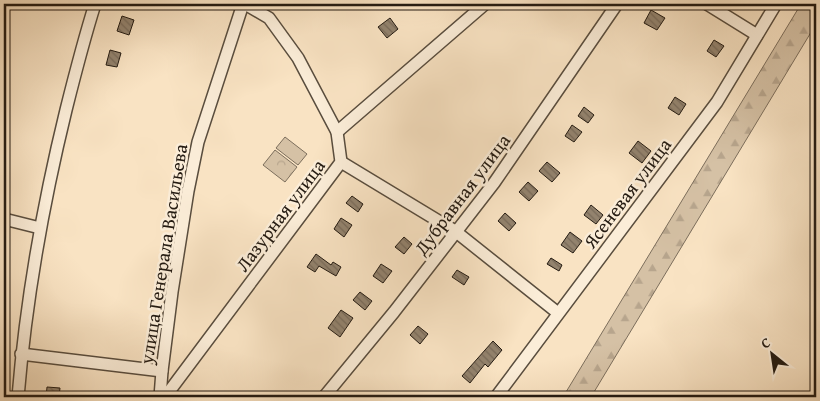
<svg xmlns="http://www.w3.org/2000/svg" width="820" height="401" viewBox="0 0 820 401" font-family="'Gentium Book Plus',serif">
<defs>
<pattern id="forest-firs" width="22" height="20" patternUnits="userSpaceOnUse" patternTransform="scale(1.25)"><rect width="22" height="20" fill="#d5c1a5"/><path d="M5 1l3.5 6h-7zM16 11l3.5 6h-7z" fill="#b7a58d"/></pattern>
<pattern id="park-crowns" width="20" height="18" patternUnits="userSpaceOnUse" patternTransform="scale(1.25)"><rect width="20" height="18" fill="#d5c1a5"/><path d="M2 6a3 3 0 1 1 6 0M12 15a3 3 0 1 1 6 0" fill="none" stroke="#b7a58d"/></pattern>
<pattern id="building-back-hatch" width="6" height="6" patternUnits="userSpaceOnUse" patternTransform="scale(1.25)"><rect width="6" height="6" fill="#93836e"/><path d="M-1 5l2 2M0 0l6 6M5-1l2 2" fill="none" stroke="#786a59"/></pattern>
</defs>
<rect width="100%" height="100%" fill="#f9e3c3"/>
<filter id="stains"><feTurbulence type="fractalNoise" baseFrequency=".004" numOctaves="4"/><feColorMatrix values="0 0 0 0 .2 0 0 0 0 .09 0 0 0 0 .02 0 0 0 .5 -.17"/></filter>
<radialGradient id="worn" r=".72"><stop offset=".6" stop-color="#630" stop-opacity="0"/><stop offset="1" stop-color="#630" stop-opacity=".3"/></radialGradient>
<path fill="url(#forest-firs)" stroke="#7c6e5c" d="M801,4H816V24L591,397H563Z"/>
<path fill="url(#park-crowns)" stroke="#7c6e5c" d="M275,150L297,167L285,182L263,165Z"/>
<path fill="#d5c1a5" stroke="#7c6e5c" d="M285,137L307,154L298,165L276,148Z"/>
<g fill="url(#building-back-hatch)" stroke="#241b12">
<path d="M651,10L665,18L657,30L644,23Z"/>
<path d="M122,16L134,20L129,35L117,31Z"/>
<path d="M390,18L398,29L387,38L378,27Z"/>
<path d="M714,40L724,46L716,57L707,51Z"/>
<path d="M110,50L121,53L117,67L106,65Z"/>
<path d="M675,97L686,104L679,115L668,108Z"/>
<path d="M584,107L594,115L588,123L578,116Z"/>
<path d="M572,125L582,132L574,142L565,136Z"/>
<path d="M638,141L651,151L642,163L629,153Z"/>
<path d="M547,162L560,173L552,182L539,171Z"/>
<path d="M528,182L538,191L529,201L519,192Z"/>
<path d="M352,196L363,204L358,212L346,203Z"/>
<path d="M591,205L603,215L596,224L584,215Z"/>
<path d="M505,213L516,223L509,231L498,221Z"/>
<path d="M341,218L352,225L344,237L334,229Z"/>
<path d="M570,232L582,241L573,253L561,245Z"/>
<path d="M404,237L412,244L404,254L395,247Z"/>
<path d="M316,254L331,265L333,262L341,267L336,276L319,266L315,272L307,267Z"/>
<path d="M551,258L562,265L559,271L547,264Z"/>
<path d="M381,264L392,271L383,283L373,276Z"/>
<path d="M457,270L469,277L464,285L452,277Z"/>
<path d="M360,292L372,301L365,310L353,300Z"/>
<path d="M341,310L353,318L340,337L328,328Z"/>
<path d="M418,326L428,334L420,344L410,335Z"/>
<path d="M493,341L502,350L488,367L485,364L470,383L462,376Z"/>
<path d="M47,387L60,388L59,397H46Z"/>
</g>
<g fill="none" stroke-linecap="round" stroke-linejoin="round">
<g stroke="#594d3e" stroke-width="14">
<g id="minor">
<path d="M707,4L757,35"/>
<path d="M337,132L485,4"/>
<path d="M341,162L455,231L558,313"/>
<path d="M4,219L40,228"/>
<path d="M21,354L162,371"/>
<path d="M18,397C26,300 43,204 66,110C75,74 84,39 95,4"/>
<path d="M160,397L162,371L172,292L188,191L198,142L243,4"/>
<path d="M165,397L341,162L337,132L298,58L269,18L245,4"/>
<path d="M324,397L394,312L494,183L617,4"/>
<path d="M496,397L717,102L776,4"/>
</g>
</g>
<use href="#minor" stroke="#fbedd8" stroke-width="11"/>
</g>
<g text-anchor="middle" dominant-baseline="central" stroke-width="5" stroke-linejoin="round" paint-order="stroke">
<g font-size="19" fill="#241b12" stroke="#fbedd8">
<text transform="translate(627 193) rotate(-53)">Ясеневая улица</text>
<text transform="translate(462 194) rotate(-53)">Дубравная улица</text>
<text transform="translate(280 215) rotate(-53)">Лазурная улица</text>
<text transform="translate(163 254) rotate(-81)">улица Генерала Васильева</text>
</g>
</g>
<rect width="820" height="401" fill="none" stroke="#f9e3c3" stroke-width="20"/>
<rect x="5" y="5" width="810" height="391" fill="none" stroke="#241b12" stroke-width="2.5"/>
<rect x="10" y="10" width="800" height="381" fill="none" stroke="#241b12"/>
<g transform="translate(772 354) rotate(330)" stroke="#fbedd8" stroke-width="4" paint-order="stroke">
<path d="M0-4L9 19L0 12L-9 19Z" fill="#241b12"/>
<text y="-8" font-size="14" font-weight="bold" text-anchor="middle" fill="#241b12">С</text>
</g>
<rect width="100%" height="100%" filter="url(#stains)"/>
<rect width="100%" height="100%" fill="url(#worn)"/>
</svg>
